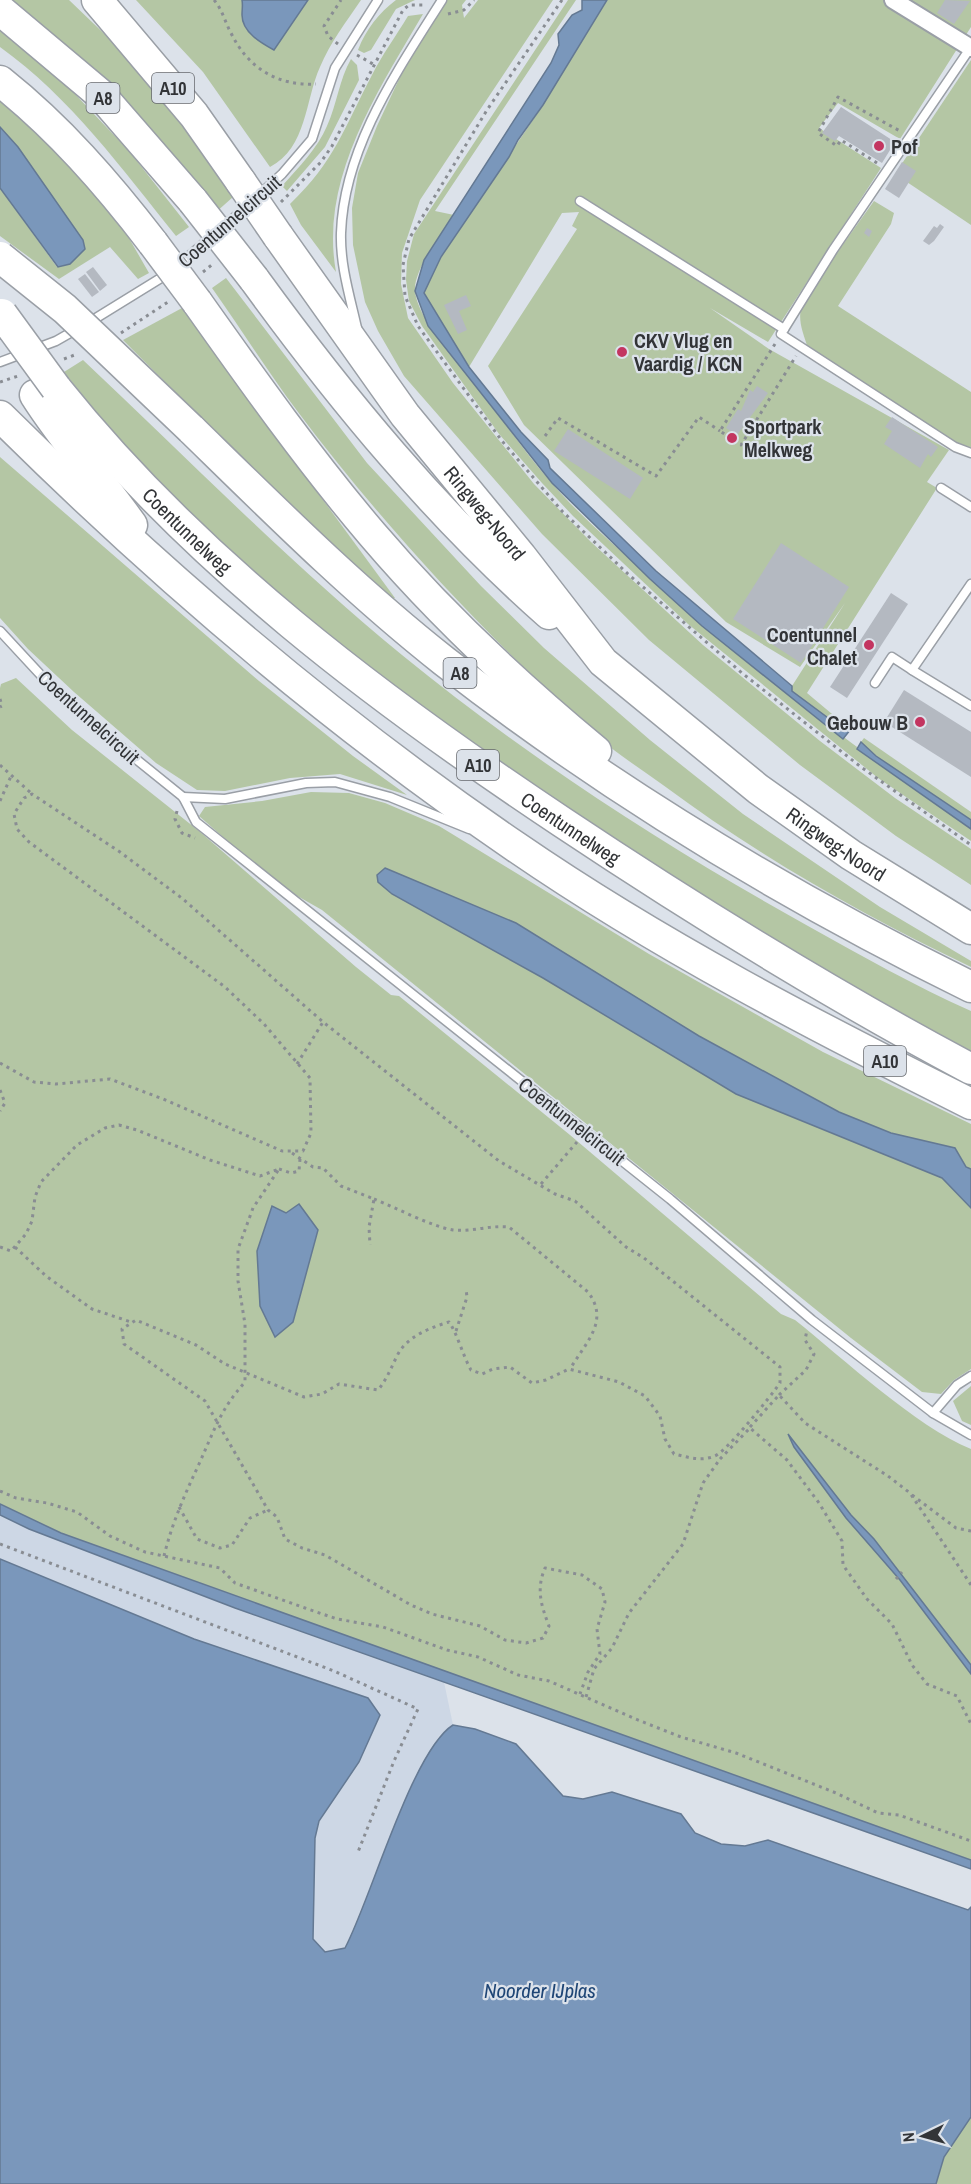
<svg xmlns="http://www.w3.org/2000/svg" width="971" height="2184" viewBox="0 0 971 2184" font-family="'Archivo Narrow',sans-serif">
<rect width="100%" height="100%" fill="#dce2ea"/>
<path fill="#cdd7e5" d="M0,1515L235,1608L444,1682L453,1725L439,1736L410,1790L345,1948L325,1952L313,1939L315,1838L319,1821L359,1762L368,1698L194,1639L0,1559Z"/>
<g fill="#b4c6a4">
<path d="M12,0H69L142,70L170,104L233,197L215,213L76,55Z"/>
<path d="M136,0H242C243,5 242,9 242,15C242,32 261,43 274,49L308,0H361C346,22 330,43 320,67C305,100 307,148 270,167L203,72Z"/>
<path d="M396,0H415L396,9L371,50L364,53L358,50C366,29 379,13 396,0Z"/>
<path d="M446,0H466L462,5L464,18L478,0H553L420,200L402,253L401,284L408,318L453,383L534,484L591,542L703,645L820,741L895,798L971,849V885L896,836L800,765L649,640L542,534L404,376L378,331L365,302L353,245L352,208L358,173L377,126L401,75Z"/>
<path d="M568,0H576L435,211L454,215C442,233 414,269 415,290C416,317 456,360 473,381C499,414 522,449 550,481C578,514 612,543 644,572C747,667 857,749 971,829V841L878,778L688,624L573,516L542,483L499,434L422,326L409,301L406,280L407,261L414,234Z"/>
<path d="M607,0H971V27L900,139L838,103L819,128L881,168L768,342L710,308L769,349L949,450L927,482L937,488L807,693L838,719L835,723L792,691V686L845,603L800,667L726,622L524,425L488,366L577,229L572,226L579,212L562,213L469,367L424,293L440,257L543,105Z"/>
<path d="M423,14C378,91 319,179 336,272L301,225L290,204C335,161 344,128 372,75C382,55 396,36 408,16Z"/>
<path d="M0,30L55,73L129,151L189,227L176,236C123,170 70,97 0,47Z"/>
<path d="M351,59L357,65L359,80L325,147L287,191L282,186C299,167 317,149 327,126C337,104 339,80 351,59Z"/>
<path d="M971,60V225L895,174Z"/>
<path d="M0,97L82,173L126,233L149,273L138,279L110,247L59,279L0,236V188L57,267L18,147L0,127Z"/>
<path d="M874,201L894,213L891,224L838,306L971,392V447L960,446L808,348C802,330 796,317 804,299Z"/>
<path d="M226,278L367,463L481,586L544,648L650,740L743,814L880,907L971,961V967C862,915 760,857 663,785C641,769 617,754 597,736C488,638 386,529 298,412C268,372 241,329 212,288Z"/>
<path d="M182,308L395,598L382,600L123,340Z"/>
<path d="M83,360C188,459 290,563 402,655C528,758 666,847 808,926C862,956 915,986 971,1011V1053L739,922L512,774L368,668L247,571L149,480L64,372Z"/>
<path d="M0,457L259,681L353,756L407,795L340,774L290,778L225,791L197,790L156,763L74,692L28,649L0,618Z"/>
<path d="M16,678L72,730L199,831L356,967L391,995L399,996L570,1135L781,1314L795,1320C844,1359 915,1426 971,1449V1860L61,1533L0,1504V688L1,684Z"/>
<path d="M864,738L971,812V820L876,756L861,742Z"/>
<path d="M311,792L349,793L385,803L439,826L649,954L823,1052L971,1124V1169L966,1167L955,1148L891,1133L839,1112L699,1036L392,894L543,978L736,1094L942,1178L971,1208V1369L954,1380L941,1394L922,1392L851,1338L322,910L278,885L199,816L205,807L262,801Z"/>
<path d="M971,1386V1425L962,1421L953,1401Z"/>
<path d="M971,2117V2184H936L944,2157Z"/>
</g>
<g fill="#7a97bb" stroke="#647993" stroke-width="1.5">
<path d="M242,0H308L274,50C261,43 242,32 242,15C242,9 243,5 242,0Z"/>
<path d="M582,0H607L543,105L518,140L509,157L441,257L424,293L469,367L521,432L548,460L550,468L656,571L792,686V691L835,723L838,719L851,729L843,739L702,626L650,579L552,483L428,326L415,291L424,260L551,63L559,45L558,34L572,15L582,10Z"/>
<path d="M0,127L18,147L83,240L85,249L70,264L58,267L0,188Z"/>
<path d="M861,742L876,756L971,820V829L857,749Z"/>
<path d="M385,868L516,923L699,1036L839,1112L891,1133L955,1148L966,1167L971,1169V1208L942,1178L736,1094L543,978L392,894L378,882L377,875Z"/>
<path d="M299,1204L318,1230L293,1322L275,1337L260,1306L257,1251L272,1206L286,1213Z"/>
<path d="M788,1434L851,1515L874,1539L971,1665V1674L900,1580L846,1518L794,1447Z"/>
<path d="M0,1504L61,1533L971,1860V1869L235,1608L29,1529L0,1515Z"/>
<path d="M0,1559L194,1639L368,1698L380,1715L359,1762L319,1821L315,1838L313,1939L325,1952L345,1948C371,1899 412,1751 453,1725L475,1729L516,1744L563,1796L583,1799L612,1792L681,1814L695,1833L721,1844L745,1846L768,1840L968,1910L971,1907V2117L944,2157L936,2184H0Z"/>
</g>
<g fill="#b4b9c1">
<path d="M945,0L970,1L954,24L937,13Z"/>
<path d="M841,107L895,142L882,163L839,136L835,141L822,133Z"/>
<path d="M902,162L916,171L899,198L885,189Z"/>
<path d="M940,224L944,227L934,241L929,245L923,241L934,226L937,228Z"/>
<path d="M867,228L872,231L869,237L864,233Z"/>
<path d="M93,267L107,285L100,291L86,272Z"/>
<path d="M85,274L99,292L92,297L78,279Z"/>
<path d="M466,295L471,306L459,311L467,330L458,334L444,305Z"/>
<path d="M757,386L768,393L737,435L726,428L738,409L741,411L750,390L753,392Z"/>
<path d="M892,417L938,447L931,457L928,454L920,468L884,444L892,431L885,427Z"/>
<path d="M568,429L643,478L630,499L554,451Z"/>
<path d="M781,543L849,587L801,663L733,619Z"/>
<path d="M891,593L908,604L847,698L830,687Z"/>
<path d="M904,690L971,732V777L884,722Z"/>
</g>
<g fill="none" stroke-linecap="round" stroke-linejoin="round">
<g stroke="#9a9fa6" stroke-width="11">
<g id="lane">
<path d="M971,47L833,250L781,334L955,447L971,453"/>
<path d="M258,196L282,174L312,139L335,68L378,0"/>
<path d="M580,201L784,329"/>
<path d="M88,323L169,273L249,205"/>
<path d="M357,328C350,297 340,265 341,233C344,147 398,70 442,0"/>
<path d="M0,362L56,341L77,329"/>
<path d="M941,488L971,507"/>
<path d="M0,631L50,685L95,726L183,797L196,822L670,1199L812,1320L933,1413L971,1435"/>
<path d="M912,670L971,706"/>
<path d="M875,683L892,657L912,670L971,584"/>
<path d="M183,797L225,799L306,783L335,782L390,797L469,829"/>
<path d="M933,1413L957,1385L971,1376"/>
</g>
</g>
<g stroke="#9a9fa6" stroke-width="20">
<path id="street" d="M893,0L971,48"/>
</g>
<g stroke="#9a9fa6" stroke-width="33">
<g id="highway">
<path d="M97,0L194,115L241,182"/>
<path d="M0,10L100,94L193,201"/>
<path d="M0,81C59,128 107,183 153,243"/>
<path id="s1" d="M278,236L405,415L521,556L603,662L758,789L851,855L971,929"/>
<path d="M254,279C342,400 437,515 549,614"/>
<path d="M197,302C253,381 309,460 372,534C440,614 516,685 596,751"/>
<path id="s2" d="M56,388C195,562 377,699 562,822C694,910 830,994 971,1069"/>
<path d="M35,395C64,441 101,481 132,525"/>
<path d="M0,416C159,574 330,720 516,847C660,946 815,1026 971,1104"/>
<path d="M191,429C273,509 354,590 444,661C607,788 786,896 971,987"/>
</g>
</g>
<g stroke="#898d93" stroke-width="3" stroke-dasharray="3 4.5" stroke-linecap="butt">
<path d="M214,0C222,9 225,22 231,33C248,68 277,86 316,84"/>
<path d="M562,0L487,110L409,239L403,265L405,296L418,326L502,441L562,511L628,574L742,673L861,767L971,845"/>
<path d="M448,14L464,10L474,0"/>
<path d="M338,44L328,36L324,26L341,0"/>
<path d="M357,55L373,64"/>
<path d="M877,163L841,140L837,146L818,133L838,97L900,131"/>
<path d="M281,202L321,162L332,146L403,10L409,5H425"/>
<path d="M203,272L214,263"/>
<path d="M121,333L168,302"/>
<path d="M775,344L720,431L741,445L796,356"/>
<path d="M64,359L77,354"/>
<path d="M0,382L18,376"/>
<path d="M545,436L558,418L656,476L699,417L720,431"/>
<path d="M0,699L2,706L0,707"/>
<path d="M0,765L32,794"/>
<path d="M0,801L12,774"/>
<path d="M177,811L175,819L182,833L195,838"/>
<path d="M0,1063L34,1082L56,1084L110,1079L163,1099L282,1151H303L311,1133L310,1078L264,1024L225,987L29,842L17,829L14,814L24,798L32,794L120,852L183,899L323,1022L499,1161L555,1194L575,1201L626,1247L644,1258L780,1367V1383C770,1397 728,1450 715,1456C700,1462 688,1457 674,1454L665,1439L660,1416L645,1396L619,1382L569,1369L546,1380L532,1383L510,1367L493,1369L482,1374L471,1370C463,1356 457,1333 449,1322C429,1328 406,1337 397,1356C391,1368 387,1379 378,1390L339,1384L322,1394L304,1397L225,1364L196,1345L136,1320L122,1329L124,1344L205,1401L268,1510L277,1517L285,1539L302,1548L325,1555L411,1605L432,1614L480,1626L505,1640L526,1643L543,1638L549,1626C541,1605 536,1589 545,1568L582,1575L602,1589L605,1602L597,1629L600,1654L588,1672L580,1694"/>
<path d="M297,1064L323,1022"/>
<path d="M0,1090L5,1103L0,1111"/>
<path d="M292,1153L313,1167L323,1168L341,1186L374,1199L369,1227L370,1245"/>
<path d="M279,1169L291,1173L299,1171L300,1159"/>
<path d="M541,1184L577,1142"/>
<path d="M374,1199C397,1208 430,1226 453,1230C472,1232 490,1225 509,1227L588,1292C610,1321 586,1342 570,1369"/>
<path d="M0,1247L11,1251L26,1234L32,1221L35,1197L41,1182L77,1145L105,1128L119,1125L137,1130L210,1160L260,1176L279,1169L253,1208L238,1249V1281L245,1324V1382C220,1410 214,1431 199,1464C185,1494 172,1523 164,1556"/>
<path d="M15,1247L46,1276L92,1309L131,1322"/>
<path d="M456,1331L467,1297L466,1289"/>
<path d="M779,1395L806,1370L814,1354L805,1340L807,1330"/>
<path d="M750,1427L779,1395L805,1423L888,1476L910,1493L971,1585"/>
<path d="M720,1459L750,1428L787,1460L819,1503L842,1541L843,1565L867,1599L892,1624L912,1665L927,1684L957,1696L971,1724"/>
<path d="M0,1491L16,1498L47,1503L77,1512L110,1536L145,1552L220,1568L235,1583L305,1608L337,1619L383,1627L447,1650L478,1657L518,1675L549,1681L638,1720L681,1737L736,1753L836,1793L878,1813L899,1815L971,1841"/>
<path d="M912,1495L956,1528L971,1531"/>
<path d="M179,1507L197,1539L220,1548L232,1545L250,1518L268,1510"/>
<path d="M0,1544L334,1671L418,1709L394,1761L358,1852"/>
<path d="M896,1579L902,1572"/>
<path d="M586,1697L594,1669L612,1648L629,1613L683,1544L703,1483L720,1459"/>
</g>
<use href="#lane" stroke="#fff" stroke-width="8"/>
<use href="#street" stroke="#fff" stroke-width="16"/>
<use href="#highway" stroke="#fff" stroke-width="30"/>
<g stroke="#9a9fa6" stroke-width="33" stroke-linecap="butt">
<g id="highway-bridge">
<path d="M241,182L278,236"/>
<path d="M193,201L254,279"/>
<path d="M153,243L197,302"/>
<path d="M0,257L65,309L191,429"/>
<path d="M2,314L56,388"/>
</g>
</g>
<use href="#highway-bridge" stroke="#fff" stroke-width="30"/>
</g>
<g fill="#c33560" stroke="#dce2ea" stroke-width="2">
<circle cx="879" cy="146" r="6"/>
<circle cx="622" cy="352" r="6"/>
<circle cx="732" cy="438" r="6"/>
<circle cx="869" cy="645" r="6"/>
<circle cx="920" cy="722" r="6"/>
</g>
<g text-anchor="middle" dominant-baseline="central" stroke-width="4.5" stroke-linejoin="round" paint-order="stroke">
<g fill="#dce2ea" stroke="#65686d" stroke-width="1.5">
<rect x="152" y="73" width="42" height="30" rx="4.5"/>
<rect x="86.5" y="83" width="33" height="30" rx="4.5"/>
<rect x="443.5" y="658" width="33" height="30" rx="4.5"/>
<rect x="457" y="750" width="42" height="30" rx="4.5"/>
<rect x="864" y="1046" width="42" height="30" rx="4.5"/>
</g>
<g font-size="18" font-weight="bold" fill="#323437">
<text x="173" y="88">A10</text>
<text x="103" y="98">A8</text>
<text x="460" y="673">A8</text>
<text x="478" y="765">A10</text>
<text x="885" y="1061">A10</text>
</g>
<g font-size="20" font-weight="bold" fill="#323437" stroke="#dce2ea" text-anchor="start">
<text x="891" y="146">Pof</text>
<text x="634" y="340">CKV Vlug en<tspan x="634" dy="23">Vaardig / KCN</tspan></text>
<text x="744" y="426">Sportpark<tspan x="744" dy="23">Melkweg</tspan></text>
<text x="857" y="634" text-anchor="end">Coentunnel<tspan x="857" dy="23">Chalet</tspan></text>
<text x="908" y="722" text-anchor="end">Gebouw B</text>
</g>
<g font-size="20" fill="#323437" stroke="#dce2ea">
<text transform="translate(229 221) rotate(-41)">Coentunnelcircuit</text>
<text stroke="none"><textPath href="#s1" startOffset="346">Ringweg-Noord</textPath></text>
<text stroke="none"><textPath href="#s2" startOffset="194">Coentunnelweg</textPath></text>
<text transform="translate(89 717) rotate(42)">Coentunnelcircuit</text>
<text stroke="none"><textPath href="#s2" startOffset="680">Coentunnelweg</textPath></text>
<text stroke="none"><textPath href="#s1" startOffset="832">Ringweg-Noord</textPath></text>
<text transform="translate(572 1121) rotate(38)">Coentunnelcircuit</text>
</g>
<g font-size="21" font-style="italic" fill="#1e4575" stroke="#dce2ea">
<text x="540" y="1990">Noorder IJplas</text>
</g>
</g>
<g transform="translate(923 2136) rotate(265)" stroke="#dce2ea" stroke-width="4.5" paint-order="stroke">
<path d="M0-4.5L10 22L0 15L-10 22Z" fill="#323437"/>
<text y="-9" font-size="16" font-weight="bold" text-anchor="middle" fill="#323437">N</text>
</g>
</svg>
